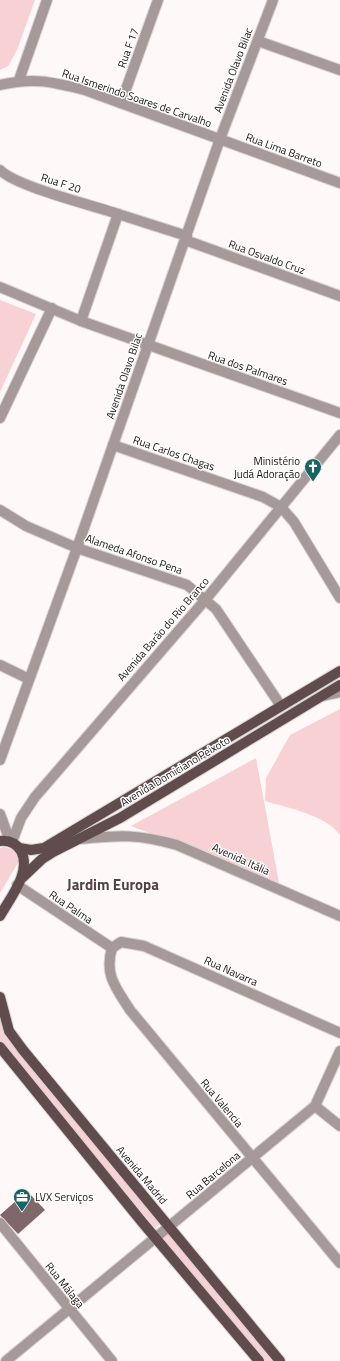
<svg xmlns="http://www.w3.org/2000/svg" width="340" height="1361" viewBox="0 0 340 1361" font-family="'Titillium Web',sans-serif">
<rect width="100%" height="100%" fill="#fef8f8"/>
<g fill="#f8d1d4">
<path d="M0,0H35L17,50L8,66L0,70Z"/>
<path d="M0,300L36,314L0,392Z"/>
<path d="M340,709V835C326,815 288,808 265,801L266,778L290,735Z"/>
<path d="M256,758L279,883L131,826Z"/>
<path d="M5,847L14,850L19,861L0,893V848Z"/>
<path d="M0,1021L8,1037L161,1223L155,1228L0,1042Z"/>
<path d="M168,1233L273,1361H265L162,1239Z"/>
</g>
<path fill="#806769" d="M27,1191L45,1210L18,1234L0,1215Z"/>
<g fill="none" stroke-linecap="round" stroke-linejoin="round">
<g stroke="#dad3d3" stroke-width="12">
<g id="minor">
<path d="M258,41L340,70"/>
<path d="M19,80L47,0"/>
<path d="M0,85C34,77 52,82 85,90L340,183"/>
<path d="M121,103L158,0"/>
<path d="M0,170C17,187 92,205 118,214L81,321L0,287"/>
<path d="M118,214L187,236"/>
<path d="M185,240L340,296"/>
<path d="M81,321L340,413"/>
<path d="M0,418L52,308"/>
<path d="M113,445L263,497L281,507L294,522L340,598"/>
<path d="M0,510L26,526L77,548L187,585L216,609L281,706"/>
<path d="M0,665L29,679"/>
<path d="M323,696L340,692"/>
<path d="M0,760L77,548L220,139L273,0"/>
<path d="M0,814L10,841"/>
<path d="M80,839C120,835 138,834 177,845L340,916"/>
<path d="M12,842L21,818L35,797L206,599L340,435"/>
<path d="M17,885L112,948"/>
<path d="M112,948C104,975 116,988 130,1010L340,1263"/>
<path d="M112,948L121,942L144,946L340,1033"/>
<path d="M315,1106L340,1126"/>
<path d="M0,1223L112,1361"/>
<path d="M6,1361L315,1106L340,1051"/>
</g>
</g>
<g stroke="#dad3d3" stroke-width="12">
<g id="major">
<path d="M0,841C9,840 16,843 21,851C32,872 10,898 0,916"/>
<path d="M19,848L31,850L44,848L340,671"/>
<path d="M23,877L42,859L53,852L120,818L340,685"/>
<path d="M0,997L9,1031L23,1050L280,1361"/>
<path d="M0,1047L142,1222L259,1361"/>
</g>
</g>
<use href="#minor" stroke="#a6999a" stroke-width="10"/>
<use href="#major" stroke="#604c4d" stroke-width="10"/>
</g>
<defs>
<g id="church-pin" transform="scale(0.9)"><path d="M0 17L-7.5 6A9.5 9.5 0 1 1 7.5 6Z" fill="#176562" stroke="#fff"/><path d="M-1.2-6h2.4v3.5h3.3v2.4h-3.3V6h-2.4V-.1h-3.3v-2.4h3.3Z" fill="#fff"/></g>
<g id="office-pin" transform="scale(0.9)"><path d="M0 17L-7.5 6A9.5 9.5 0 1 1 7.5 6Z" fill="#176562" stroke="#fff"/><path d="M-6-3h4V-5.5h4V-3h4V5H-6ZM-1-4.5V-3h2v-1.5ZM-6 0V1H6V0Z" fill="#fff"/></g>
</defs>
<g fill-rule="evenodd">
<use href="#church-pin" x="313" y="467"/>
<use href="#office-pin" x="22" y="1197"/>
</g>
<g text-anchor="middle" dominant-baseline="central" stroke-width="3" stroke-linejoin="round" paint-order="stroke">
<g font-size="11" fill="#1a1011" stroke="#fff">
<text transform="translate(128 48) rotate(-70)">Rua F 17</text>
<text transform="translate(233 70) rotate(-69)">Avenida Olavo Bilac</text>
<text transform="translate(137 98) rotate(19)">Rua Ismerindo Soares de Carvalho</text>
<text transform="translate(284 150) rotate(20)">Rua Lima Barreto</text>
<text transform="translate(61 183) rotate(18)">Rua F 20</text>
<text transform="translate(267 257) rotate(20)">Rua Osvaldo Cruz</text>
<text transform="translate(248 368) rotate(19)">Rua dos Palmares</text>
<text transform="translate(124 376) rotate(-71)">Avenida Olavo Bilac</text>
<text transform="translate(174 453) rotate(19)">Rua Carlos Chagas</text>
<text transform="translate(134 554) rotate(19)">Alameda Afonso Pena</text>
<text transform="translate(163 629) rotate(-49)">Avenida Barão do Rio Branco</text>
<text transform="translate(175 771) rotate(-31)">Avenida Domiciano Peixoto</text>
<text transform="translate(241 859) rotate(24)">Avenida Itália</text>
<text transform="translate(71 907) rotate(34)">Rua Palma</text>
<text transform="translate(231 971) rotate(24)">Rua Navarra</text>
<text transform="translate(222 1103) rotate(50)">Rua Valencia</text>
<text transform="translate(142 1175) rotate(50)">Avenida Madrid</text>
<text transform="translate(213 1175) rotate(-40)">Rua Barcelona</text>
<text transform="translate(65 1285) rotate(51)">Rua Málaga</text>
</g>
<g font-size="11" fill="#1a1011" stroke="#fff" text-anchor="end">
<text x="300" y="461">Ministério<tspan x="300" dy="13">Judá Adoração</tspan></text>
<text x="35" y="1197" text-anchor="start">LVX Serviços</text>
</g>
<g font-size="15" font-weight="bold" fill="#563f41" stroke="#fff">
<text x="113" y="884">Jardim Europa</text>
</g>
</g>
</svg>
